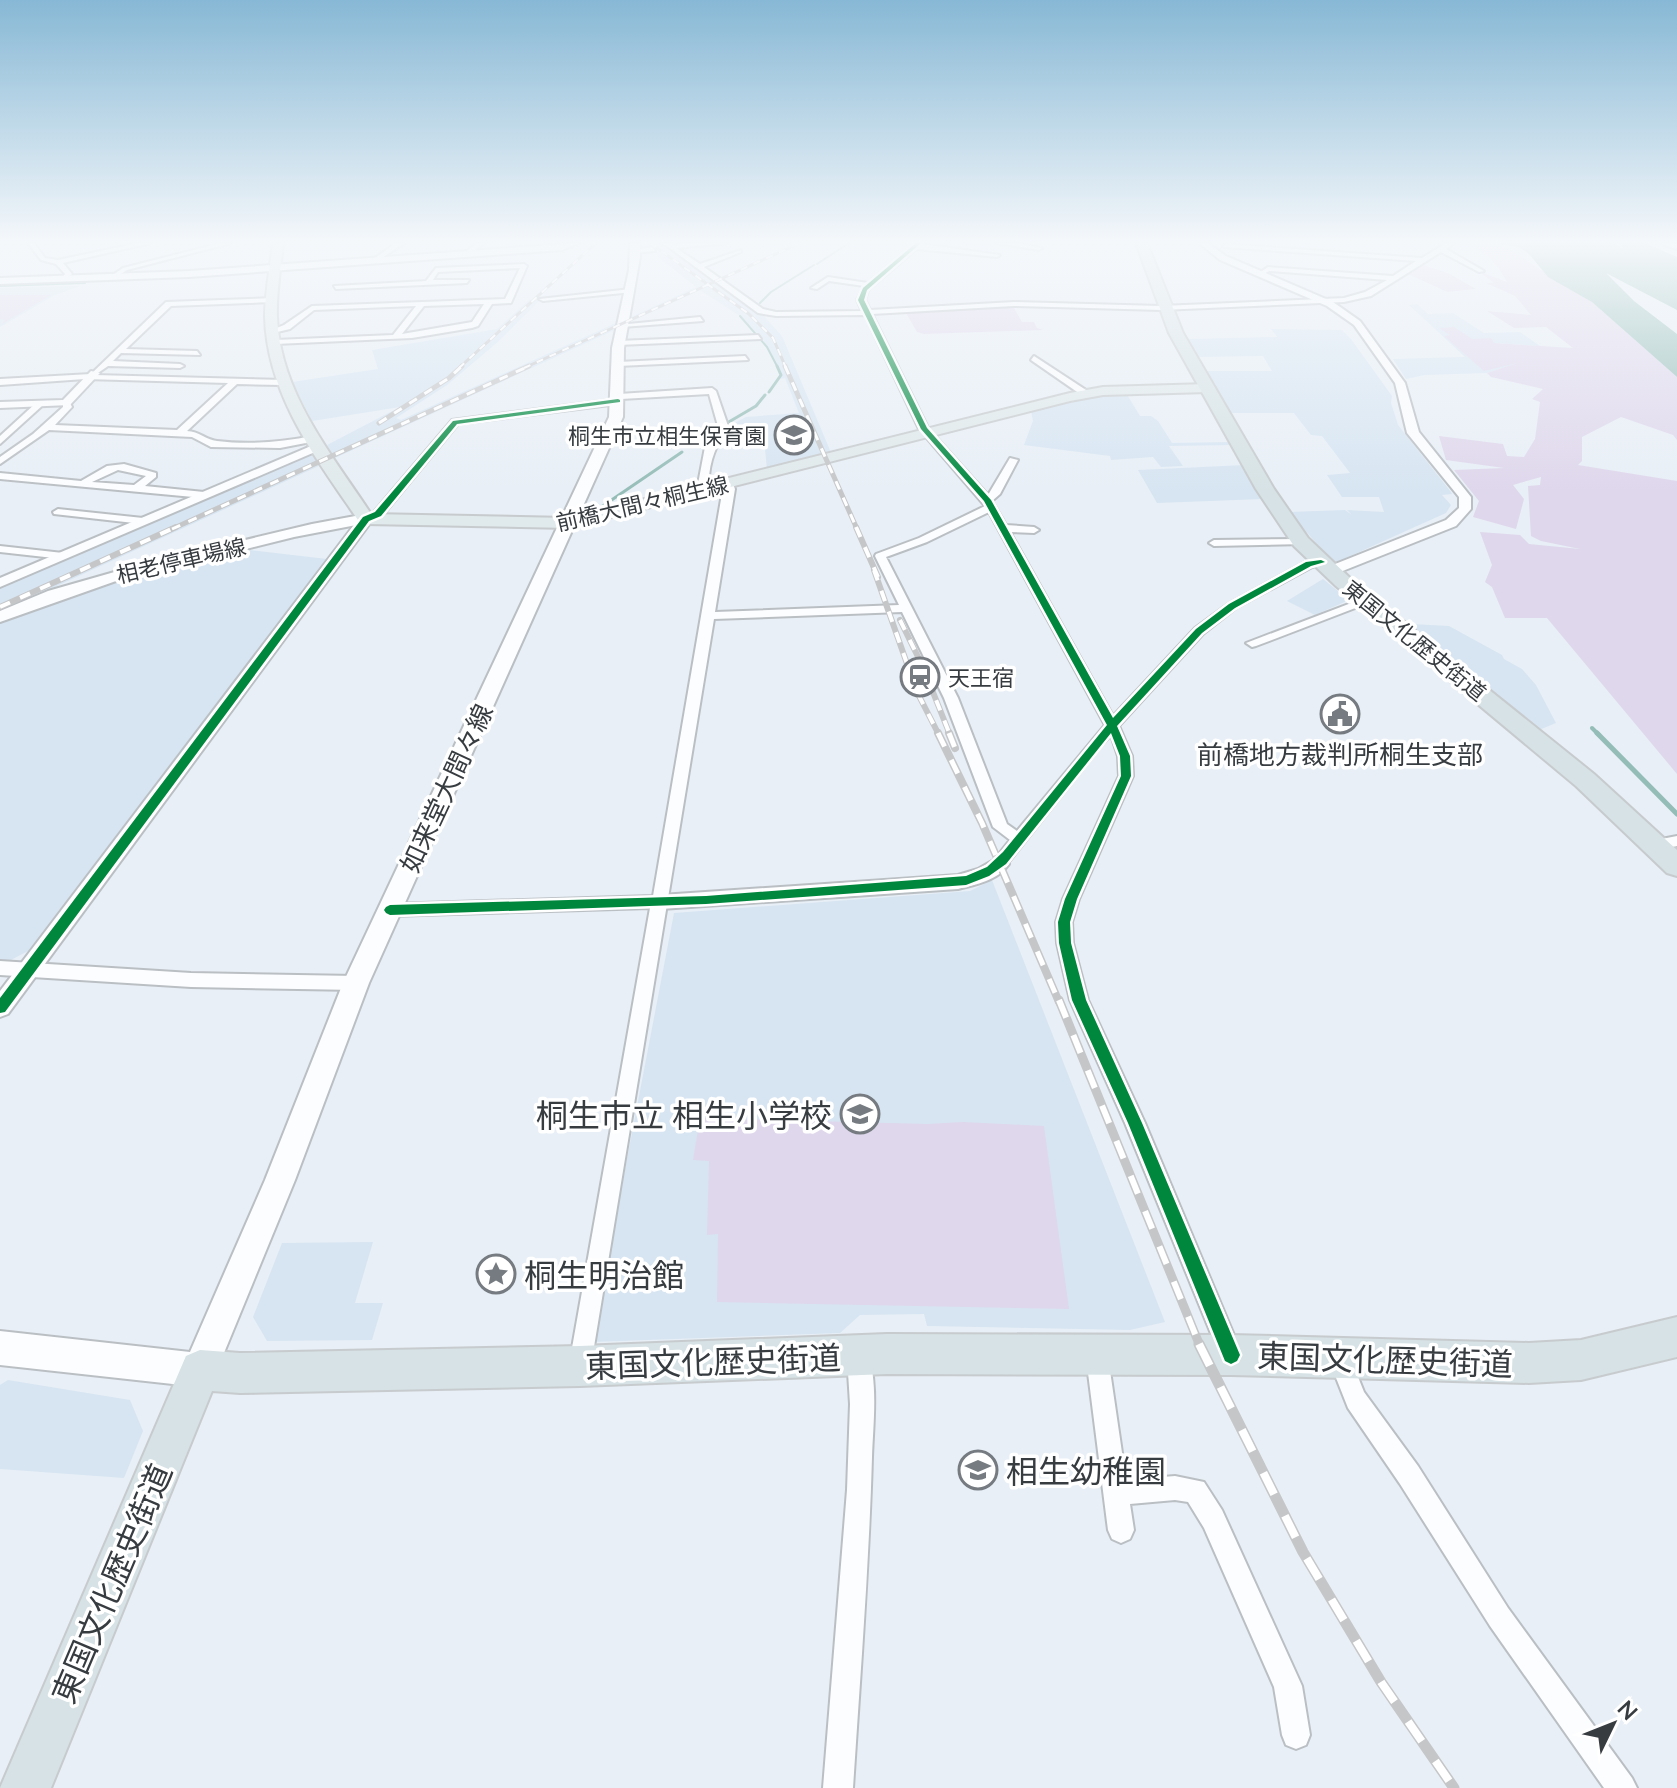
<svg xmlns="http://www.w3.org/2000/svg" width="1677" height="1788" viewBox="0 0 1677 1788" font-family="Lato,'Noto Sans JP',sans-serif">
<rect width="100%" height="100%" fill="#e8eff6"/>
<g fill="#d7e5f2">
<path d="M641,243H661V249H669L764,316L782,336L832,455L767,470L764,439L729,436L727,427L746,417L799,413L785,378L780,379L782,374L762,338L740,316L700,290L628,323L629,318L696,287Z"/>
<path d="M80,286L55,295L0,327V288Z"/>
<path d="M541,299L499,341L447,385L396,418L401,420L618,322L617,329L335,458L327,445L400,407L312,421L292,382L378,369L372,350L497,329L529,300Z"/>
<path d="M1417,304L1428,314L1453,313L1484,333L1520,332L1540,346L1495,343L1518,363L1487,373L1424,375L1406,379L1393,359L1465,357L1409,305Z"/>
<path d="M1271,329L1342,330L1351,339L1392,396L1391,403L1398,425L1451,492L1452,494L1442,495L1451,505L1446,513L1337,562L1331,560L1289,512L1345,510L1352,515L1347,510L1384,512L1379,497H1342L1327,475L1350,473L1322,436L1311,435L1294,413H1230L1206,371H1272L1263,356L1198,357L1186,339L1277,337Z"/>
<path d="M1126,393L1140,416H1151L1158,421L1172,443L1231,442L1233,445L1169,446L1183,466L1161,467L1153,457L1111,460L1110,456L1024,445L1033,421L1031,411L1085,396Z"/>
<path d="M313,452L321,465L0,612V588Z"/>
<path d="M1244,465L1263,499L1157,503L1138,470Z"/>
<path d="M241,549L327,559L28,951L9,961L0,959V620L86,587Z"/>
<path d="M1323,579L1349,600L1315,615L1287,601Z"/>
<path d="M1411,624L1449,626L1502,655L1504,659L1522,669L1536,685L1556,723L1539,730Z"/>
<path d="M992,880L1165,1322L1130,1330L927,1326L924,1314L860,1315L840,1333L592,1342L674,913L970,891Z"/>
<path d="M373,1242L355,1303H383L372,1340L267,1341L253,1317L282,1243Z"/>
<path d="M8,1380L130,1400L143,1431L124,1478L0,1469V1385Z"/>
</g>
<g fill="#dfd7ec">
<path d="M1461,243L1505,247L1592,302L1677,377V440L1673,435L1621,417L1582,437V461L1578,465L1677,481V774L1547,618H1505L1492,587L1485,582L1492,565L1480,532L1520,535L1529,544L1580,549L1541,541L1531,536L1528,486L1540,485L1541,477L1513,485L1524,499L1516,529L1473,517L1479,501L1454,470L1504,468L1446,460L1439,436L1503,444L1507,456L1524,457L1535,439L1540,402L1532,399L1543,389L1491,377L1487,373L1517,363L1484,371L1444,336L1450,335L1439,328L1454,327L1472,339L1491,338L1494,343L1573,348L1546,327L1514,328L1487,311L1531,315L1515,296L1486,283H1494L1478,271L1507,282C1495,261 1485,249 1461,243Z"/>
<path d="M1423,265L1448,273L1476,289L1447,292L1408,274Z"/>
<path d="M0,295H51L2,324L5,320L0,319Z"/>
<path d="M1019,306L1014,308L1022,322H1034L1037,328L1043,330L924,334L917,332L906,313Z"/>
<path d="M700,1118L928,1124L963,1122L1044,1126L1069,1309L717,1302L718,1234L707,1235L709,1161L693,1160Z"/>
</g>
<path fill="#95bdb8" d="M1495,243H1611L1622,247L1618,243H1645L1677,257V310L1606,273L1634,301L1677,334V377L1592,302L1548,277L1529,254L1519,247Z"/>
<g fill="none" stroke-linecap="round" stroke-linejoin="round">
<g stroke="#95bdb8" stroke-width="2">
<path d="M817,264L849,243"/>
<path d="M0,286L85,283"/>
<path d="M760,303L771,292L814,265"/>
<path d="M740,316L767,347L778,368"/>
</g>
<g stroke="#95bdb8" stroke-width="3">
<path d="M769,392L781,375L777,366"/>
<path d="M727,423L756,406L765,395"/>
<path d="M591,514L682,452"/>
</g>
<path stroke="#95bdb8" stroke-width="4" d="M1592,728L1599,735"/>
<path stroke="#95bdb8" stroke-width="5" d="M1597,733L1677,814"/>
<g stroke="#babfc4" stroke-width="4">
<g id="minor">
<path d="M28,243H34L45,258L58,260L138,243H151L63,263L72,274L64,281L61,279L65,274L56,264L41,260Z"/>
<path d="M221,243H232L127,270L115,278L110,277L123,268Z"/>
<path d="M396,243H404L379,260H375V258Z"/>
<path d="M477,243H484L468,255H464V253Z"/>
<path d="M687,243H729L676,248L700,264L741,250V252L704,267L763,309L776,312L862,311L857,300L864,286L829,281L817,289L811,288L828,277L868,283L915,243L1000,255L997,257L916,249L868,290L865,300L870,310L1014,302L1161,306L1344,298L1365,292L1387,280L1269,271L1262,275L1259,273L1268,267L1393,276L1416,261L1223,247L1225,244L1422,258L1446,243H1454L1446,249L1484,271L1479,272L1441,252L1371,296L1344,302L1161,310L1014,306L872,314L928,428L988,495L1010,458L1018,460L1000,494L992,501L1006,525L1034,527L1039,530L1034,533L1010,532L1113,716L1195,628L1228,604L1305,562L1321,559L1327,562L1312,567L1236,608L1203,634L1119,726L1132,756L1133,776L1079,899L1072,922L1073,943L1088,1000L1145,1123L1239,1347L1242,1355L1239,1363L1231,1366L1223,1363L1125,1123L1070,1000L1057,943L1056,922L1063,899L1119,776L1118,756L1111,735L1100,747L1004,868H994L991,864L1010,840L993,827L944,698L902,612L714,619L591,1365L588,1373L580,1376L572,1373L569,1365L650,908L390,916L384,914L382,910L384,906L390,904L653,896L724,482H732L735,489L715,612L899,605L875,556L876,554L919,538L985,506L919,429L865,315L776,316L758,313L667,246ZM989,512L1105,725L1017,831L1007,824L958,698L886,557L927,542Z"/>
<path d="M996,243H1016L1042,248L1039,250Z"/>
<path d="M524,264L527,266L511,303L492,304L478,326L472,328L412,338L275,344L271,342L275,340L393,335L416,306L314,310L290,329L273,333L269,331L284,325L312,306L505,299L520,268L438,272L433,280H469L467,283L336,289L334,286L426,281L436,268ZM484,304L472,322L402,334L424,306Z"/>
<path d="M631,289L633,292L543,301L539,299Z"/>
<path d="M275,298L272,302L171,306L126,349L197,351L200,355L121,353L113,361L180,364L184,366L180,368L108,366L95,375L285,380V384L282,385L237,384L187,431C199,431 206,440 217,441C249,445 282,442 313,436L318,439L316,441L280,448L211,447L192,437L49,430L0,464V457L33,434L63,407V401H69L72,407L55,425L177,430L228,383L85,379L0,385V379L91,374L166,302Z"/>
<path d="M700,317L703,321L622,327L618,325Z"/>
<path d="M758,335L761,339L618,345L614,343L618,341Z"/>
<path d="M745,356L748,360L618,366L614,364L618,362Z"/>
<path d="M1034,356L1089,392V396H1083L1031,360Z"/>
<path d="M712,388L716,391L728,426C715,446 706,469 710,491H702L698,484L705,447L718,426L709,394L621,399L618,404L458,424L382,516L366,522L361,519L374,512L452,420L616,399L619,394Z"/>
<path d="M36,403L43,405L0,444V436Z"/>
<path d="M124,464L156,473V477L145,486L204,492L209,495L204,498L0,479V473L81,481L107,466ZM118,470L146,476L134,485L92,482Z"/>
<path d="M58,509L143,518L148,521L143,524L54,514L53,512Z"/>
<path d="M1301,539L1306,542L1305,544L1214,546L1209,543L1214,540Z"/>
<path d="M0,546L63,553L68,556L63,559L0,552Z"/>
<path d="M1367,597L1371,598V602L1256,646L1252,647L1246,643Z"/>
<path d="M1677,836V846L1656,850L1648,845L1651,841Z"/>
<path d="M0,961L191,973L356,976L362,978L365,983L362,988L356,990L191,987L0,975Z"/>
<path d="M858,1345L866,1348C879,1378 873,1425 872,1457C869,1568 860,1678 853,1788H823L847,1490L850,1404L847,1356L850,1348Z"/>
<path d="M1097,1346L1105,1349L1108,1357L1126,1480L1175,1476L1204,1482L1222,1510L1302,1686L1310,1735L1306,1745L1296,1749L1286,1745L1282,1735L1274,1687L1204,1528L1188,1502L1175,1500L1130,1504L1134,1530L1130,1539L1121,1543L1112,1539L1108,1530L1086,1357L1089,1349Z"/>
<path d="M1340,1349L1348,1352L1364,1392L1418,1466L1508,1608L1632,1778L1637,1788H1604L1490,1626L1400,1484L1348,1408L1329,1360L1332,1352Z"/>
</g>
</g>
<g stroke="#babfc4" stroke-width="4">
<g id="tertiary">
<path d="M579,243L562,250L189,277L0,284V278L189,271Z"/>
<path d="M661,243H671L674,246L670,248Z"/>
<path d="M1199,243H1208L1226,256L1333,302L1360,321L1405,383L1419,432L1471,497V509L1456,526L1335,574H1325V568L1446,520L1459,508V497L1407,433L1395,383L1354,325L1327,306L1220,260Z"/>
<path d="M1663,243L1677,244V249L1664,245Z"/>
<path d="M652,247L655,251L635,253L631,251Z"/>
<path d="M91,371L100,373L70,405L0,408V402L63,400Z"/>
<path d="M318,443L322,445V449L0,587V578Z"/>
<path d="M361,516L373,519L8,1014L0,1017V991Z"/>
<path d="M999,857L1006,859L1009,864C997,881 977,884 958,889L661,909L654,907L651,902L654,897L661,895L958,875L978,869Z"/>
</g>
</g>
<g stroke="#babfc4" stroke-width="4">
<g id="secondary">
<path d="M630,243H640V257L624,348L623,417L369,983L295,1180L212,1382L200,1387L0,1365V1331L190,1352L265,1180L343,983L609,417L612,348L629,270Z"/>
<path d="M366,514L374,519L372,522L294,537L116,581L0,622V611L48,591L132,567L312,524Z"/>
</g>
</g>
<g stroke="#c7cbce" stroke-width="4">
<path id="primary" d="M273,243H283C281,267 276,293 277,317C280,393 331,453 371,514L568,518L1070,393L1103,387L1208,384L1215,388L1208,392L1103,395L1070,401L568,528L366,524L360,523C318,461 267,396 265,317C265,293 270,267 273,243Z"/>
</g>
<g stroke="#c7cbce" stroke-width="4">
<g id="trunk">
<path d="M1136,243H1147L1183,333L1274,489L1308,538L1350,578L1594,774L1677,850V876L1667,873L1576,786L1336,586L1294,546L1256,489L1169,333Z"/>
<path d="M1677,1317V1357L1581,1380L1529,1383L1231,1375L887,1374L580,1386L240,1393L212,1391L51,1788H0L186,1356L200,1350L240,1353L580,1346L887,1334L1231,1335L1529,1343L1581,1340Z"/>
</g>
</g>
<use href="#minor" fill="#fcfdfe" fill-rule="evenodd"/>
<use href="#tertiary" fill="#fcfdfe" fill-rule="evenodd"/>
<use href="#secondary" fill="#fcfdfe" fill-rule="evenodd"/>
<use href="#primary" fill="#e0e9eb" fill-rule="evenodd"/>
<use href="#trunk" fill="#d6e2e5" fill-rule="evenodd"/>
<g stroke="#c5c6c8" stroke-width="3">
<g id="rail-far5">
<path d="M650,243L749,314L773,338L786,368"/>
<path d="M459,368L596,243"/>
<path d="M524,368L800,243"/>
</g>
</g>
<g stroke="#c5c6c8" stroke-width="5">
<g id="rail-far4">
<path d="M785,366L857,529"/>
<path d="M379,423L449,378L462,366"/>
<path d="M172,529L529,366"/>
</g>
</g>
<g stroke="#c5c6c8" stroke-width="6">
<g id="rail-far3">
<path d="M856,527L878,577"/>
<path d="M874,570L917,692L939,735"/>
<path d="M0,607L176,527"/>
<path d="M900,620L923,667L950,735"/>
</g>
</g>
<g stroke="#c5c6c8" stroke-width="8">
<g id="rail-far2">
<path d="M938,733L982,823L1059,1002"/>
<path d="M949,733L955,748"/>
</g>
</g>
<g stroke="#c5c6c8" stroke-width="9">
<path id="rail-far1" d="M1059,1000L1200,1346"/>
</g>
<g stroke="#c5c6c8" stroke-width="11">
<path id="rail" d="M1199,1344L1303,1552L1381,1682L1454,1788"/>
</g>
<use href="#rail-far5" stroke="#fff" stroke-width="2" stroke-dasharray="7" stroke-linecap="butt"/>
<use href="#rail-far4" stroke="#fff" stroke-width="3" stroke-dasharray="9" stroke-linecap="butt"/>
<use href="#rail-far3" stroke="#fff" stroke-width="4" stroke-dasharray="11" stroke-linecap="butt"/>
<use href="#rail-far2" stroke="#fff" stroke-width="5" stroke-dasharray="15" stroke-linecap="butt"/>
<use href="#rail-far1" stroke="#fff" stroke-width="6" stroke-dasharray="19" stroke-linecap="butt"/>
<use href="#rail" stroke="#fff" stroke-width="8" stroke-dasharray="24" stroke-linecap="butt"/>
<g stroke="#fff" stroke-width="5">
<g id="cycleway">
<path d="M916,243H921L867,290L864,300L927,428L991,500L1113,718L1196,629L1229,604L1306,562L1321,560L1325,562L1311,566L1235,608L1202,633L1117,726L1130,756L1131,776L1077,899L1070,922L1071,943L1086,1000L1142,1123L1240,1355L1237,1361L1231,1364L1225,1361L1128,1123L1072,1000L1059,943L1058,922L1065,899L1121,776L1120,756L1111,733L1006,864L989,876L966,885L706,904L390,915L386,913L384,910L386,907L390,905L706,896L966,876L987,867L1003,852L1107,725L984,501L921,429L858,300L863,288Z"/>
<path d="M618,399L620,400V402L457,424L381,516L369,521L5,1012L0,1013V998L363,517L375,512L453,421Z"/>
</g>
</g>
<use href="#cycleway" fill="#00873e" fill-rule="evenodd"/>
</g>
<linearGradient id="sky" x2="0" y2="1"><stop stop-color="#87b8d5"/><stop offset="0.49" stop-color="#f5f8fb"/><stop offset="1" stop-color="#f5f8fb" stop-opacity="0"/></linearGradient>
<rect width="1677" height="493" fill="url(#sky)"/>
<defs>
<g id="school-ring" transform="scale(2)"><circle r="9.5" fill="#fff" stroke="#757b80" stroke-width="1.5"/><path d="M0-5L7-2L0 1L-7-2ZM-4 1L0 2.5L4 1V4Q0 6-4 4Z" fill="#757b80"/></g>
<g id="station-ring" transform="scale(2)"><circle r="9.5" fill="#fff" stroke="#757b80" stroke-width="1.5"/><path d="M-3-6H3Q5-6 5-4V2Q5 4 3 4L4.5 6H3L1.5 4h-3L-3 6H-4.5L-3 4Q-5 4-5 2V-4Q-5-6-3-6ZM-3.5-4v3h7v-3ZM-3.5 1v1.5H-2V1ZM2 1v1.5H3.5V1Z" fill="#757b80"/></g>
<g id="civic-ring" transform="scale(2)"><circle r="9.5" fill="#fff" stroke="#757b80" stroke-width="1.5"/><path d="M-.6-6.5H3V-4.5H.6V-3L4-1V1h2V6H-6V1h2V-1L-.6-3ZM-1.2 2.5V6h2.4V2.5Z" fill="#757b80"/></g>
<g id="sight-ring" transform="scale(2)"><circle r="9.5" fill="#fff" stroke="#757b80" stroke-width="1.5"/><path d="M0-6L1.8-2.2L6-1.7L2.9 1.2L3.7 5.4L0 3.3L-3.7 5.4L-2.9 1.2L-6-1.7L-1.8-2.2Z" fill="#757b80"/></g>
</defs>
<g fill-rule="evenodd">
<use href="#school-ring" x="794" y="435"/>
<use href="#station-ring" x="920" y="677"/>
<use href="#civic-ring" x="1340" y="714"/>
<use href="#school-ring" x="860" y="1114"/>
<use href="#sight-ring" x="496" y="1274"/>
<use href="#school-ring" x="978" y="1470"/>
</g>
<g text-anchor="middle" dominant-baseline="central" stroke-width="7" stroke-linejoin="round" paint-order="stroke">
<g font-size="22" fill="#373c41" stroke="#fff" text-anchor="end">
<text x="766" y="435">桐生市立相生保育園</text>
<text x="948" y="677" text-anchor="start">天王宿</text>
</g>
<g font-size="22" fill="#373c41" stroke="#fff">
<text transform="translate(642 503) rotate(-13)">前橋大間々桐生線</text>
<text transform="translate(181 560) rotate(-13)">相老停車場線</text>
<text transform="translate(1415 640) rotate(39)">東国文化歴史街道</text>
</g>
<g font-size="26" fill="#373c41" stroke="#fff">
<text x="1340" y="754">前橋地方裁判所桐生支部</text>
</g>
<g font-size="26" fill="#373c41" stroke="#fff">
<text transform="translate(446 788) rotate(-65)">如来堂大間々線</text>
</g>
<g font-size="32" fill="#373c41" stroke="#fff" text-anchor="start">
<text x="832" y="1114" text-anchor="end">桐生市立 相生小学校</text>
<text x="524" y="1274">桐生明治館</text>
<text x="1006" y="1470">相生幼稚園</text>
</g>
<g font-size="32" fill="#373c41" stroke="#fff">
<text transform="translate(1385 1359) rotate(2)">東国文化歴史街道</text>
<text transform="translate(713 1361) rotate(-2)">東国文化歴史街道</text>
<text transform="translate(111 1583) rotate(-67)">東国文化歴史街道</text>
</g>
</g>
<g transform="translate(1613 1724) rotate(47)" stroke="#ffffff" stroke-width="6" paint-order="stroke">
<path d="M0-6L14 30L0 20L-14 30Z" fill="#373c41"/>
<text y="-12" font-size="22" font-weight="bold" text-anchor="middle" fill="#373c41">N</text>
</g>
</svg>
